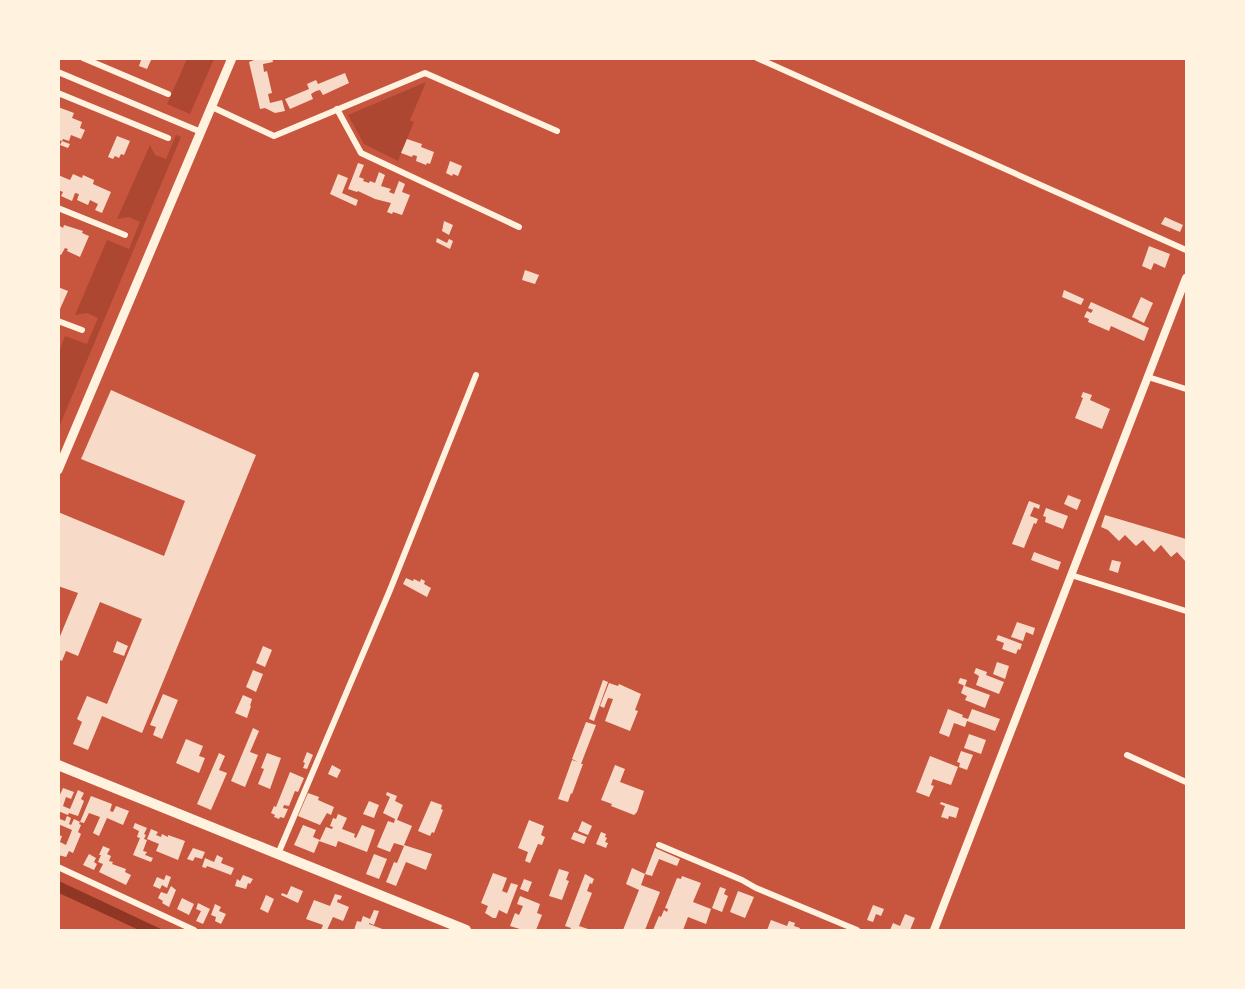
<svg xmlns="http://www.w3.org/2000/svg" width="1245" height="989" viewBox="0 0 1245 989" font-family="'Noto Serif',serif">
<rect width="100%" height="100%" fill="#c8553d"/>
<g fill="#ae4732">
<path d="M187,59H214L190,114L167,104Z"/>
<path d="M426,82L410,120L414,122L398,161L364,144L348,115Z"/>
<path d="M176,135L181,137L59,427V352L65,336L87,344L98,318L87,313L75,315L107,240L129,249L140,222L129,217L117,219L150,145L155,155L166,159Z"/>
</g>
<path fill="#8f3625" d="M59,881L163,930H139L59,893Z"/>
<g fill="#f7dbc8">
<path d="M137,58H152L147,69L139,66L141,60Z"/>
<path d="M255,58H272L273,62L263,64L264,72L267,71L272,93L268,94L270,103L282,100L285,111L275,113L265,108L260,109L249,62L254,60Z"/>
<path d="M345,73L349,83L323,95L320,90L316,91L311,94L313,99L290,109L285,99L309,89L307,84L316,80L318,84Z"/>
<path d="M58,107L74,113L72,118L82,122L80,128L85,130L81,139L71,135L69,141L63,139L62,141L70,144L68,148L60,145L62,141L58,140Z"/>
<path d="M117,136L130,141L124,155L121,154L119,158L115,156L113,159L108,157Z"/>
<path d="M407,139L422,144L421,147L434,152L430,164L427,163L426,165L416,161L417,156L413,155L412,157L401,153Z"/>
<path d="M450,161L462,166L458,176L453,174L452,176L446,173Z"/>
<path d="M358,163L364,165L359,177L364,179L363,181L369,183L370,181L375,183L379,172L385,175L381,186L391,189L389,192L394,194L399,181L405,184L402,192L410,195L402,215L393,212L392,214L387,212L391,203L375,199L358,191L357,192L348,189Z"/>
<path d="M73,174L82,178L83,175L94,180L93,184L111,192L102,213L95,210L98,204L90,200L88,205L77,200L79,194L75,193L72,201L61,196L63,192L58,190V175L70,180Z"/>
<path d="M338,174L348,178L342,193L358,200L356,206L330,194Z"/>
<path d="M1165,217L1183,225L1180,232L1161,224Z"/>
<path d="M444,221L453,225L449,235L442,231Z"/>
<path d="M64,225L83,231L82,233L89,236L80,257L67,251L68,249L65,248L61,255L58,254V230L60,226L63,228Z"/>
<path d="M437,238L447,243L449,239L453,241L450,249L436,242Z"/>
<path d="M1149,246L1170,254L1165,268L1154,263L1151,270L1142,266Z"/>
<path d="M525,270L539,275L535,284L522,280Z"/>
<path d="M58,287L68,291L60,309L58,308Z"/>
<path d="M1064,290L1084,299L1081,305L1062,297Z"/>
<path d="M1141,297L1153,303L1144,323L1132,317Z"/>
<path d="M1091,302L1149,328L1144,341L1111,326L1109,331L1088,322L1089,319L1084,317L1087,311L1091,313L1093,310L1088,308Z"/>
<path d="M111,390L256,455L142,733L102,716L88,750L73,744L82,722L77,719L87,696L107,704L142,619L100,602L78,656L66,651L62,661L58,659V641L78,593L58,586V512L164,556L185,501L81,459Z"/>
<path d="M1083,392L1092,395L1090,400L1110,409L1102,429L1075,418L1083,398L1081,397Z"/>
<path d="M1068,495L1081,500L1077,510L1064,504Z"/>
<path d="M1029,501L1040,505L1039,509L1034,507L1030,516L1038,519L1036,524L1034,523L1024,548L1012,544Z"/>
<path d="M1046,508L1068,516L1063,529L1045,522L1046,517L1043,516Z"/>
<path d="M1105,515L1186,539V562L1177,552L1171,557L1161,545L1154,552L1143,540L1136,546L1125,535L1119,541L1108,530L1101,527Z"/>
<path d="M1034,552L1061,562L1058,570L1031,560Z"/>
<path d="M1112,560L1121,562L1118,573L1109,570Z"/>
<path d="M406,578L413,581L414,579L420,582L421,579L425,581L424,584L431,588L427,597L403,584Z"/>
<path d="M1017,622L1035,628L1033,635L1026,632L1023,641L1011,637Z"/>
<path d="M998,635L1022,644L1020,650L1018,649L1016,654L1002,649L1004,643L996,640Z"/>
<path d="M117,641L128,646L124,656L113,652Z"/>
<path d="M263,646L272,650L265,667L256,663Z"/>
<path d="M997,662L1009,666L1005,679L993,674Z"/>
<path d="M976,668L987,672L986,675L1004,682L999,694L976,685L979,676L974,673Z"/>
<path d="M253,670L263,674L256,692L246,687Z"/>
<path d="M960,678L967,680L965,686L990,695L985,708L965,700L967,696L961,693L964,685L965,686L958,683Z"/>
<path d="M603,680L608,682L594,721L589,719Z"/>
<path d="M609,683L618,686L619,684L641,694L635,710L638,711L630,731L605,721L613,699L608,698L604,708L600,706Z"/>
<path d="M163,694L178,700L162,739L153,735L156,727L150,725Z"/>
<path d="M243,695L252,699L250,706H251L247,718L235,713Z"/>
<path d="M948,709L963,715L962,717L968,719L972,709L1000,719L995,731L967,721L965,727L954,723L949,737L939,733Z"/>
<path d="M586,722L596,725L581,764H583L572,794L571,793L568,802L558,799L572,760L578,762L572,759Z"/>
<path d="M253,728L259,731L250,752L258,755L245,787L231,781Z"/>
<path d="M969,734L986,740L981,754L964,748Z"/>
<path d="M186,739L203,746L199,756L205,758L199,773L176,763Z"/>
<path d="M961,751L973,755L967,770L959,767L960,763L957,762Z"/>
<path d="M307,752L313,755L307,769L303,768L305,763L303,762Z"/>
<path d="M219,753L225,756L219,770L227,773L211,810L197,804Z"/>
<path d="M267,753L281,758L270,789L258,784L264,769L261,768Z"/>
<path d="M930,756L958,767L951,785L933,779L931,785L934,786L929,797L916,792Z"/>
<path d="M332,765L341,770L337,778L328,774Z"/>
<path d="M615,765L625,769L620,782L644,791L637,812L634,815L611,806L612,804L601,800Z"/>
<path d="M290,772L304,778L298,792L295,791L289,806L284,805L283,808L288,809L284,818L280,817L279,819L274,817L275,815L271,813L274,806L276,807Z"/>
<path d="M63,788L74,792L71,799L66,797L63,806L70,809L78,790L84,793L81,799L84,801L78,816L69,813L68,815L58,811V799Z"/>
<path d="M387,792L397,796L395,801L403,805L397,820L395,819L412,826L404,845L432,854L426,870L406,862L396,886L386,882L394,862L397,863L404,846L394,843L390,852L377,847L388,821L394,823L395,819L383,813L390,797L386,795Z"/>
<path d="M308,793L319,797L318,800L334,807L331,815L327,813L320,825L298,816Z"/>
<path d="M91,796L112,804L110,811L113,812L116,806L129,811L123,825L107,818L99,836L93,833L100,817L89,813L84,823L80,822Z"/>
<path d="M369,801L379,805L374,818L363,814Z"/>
<path d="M431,801L442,805L441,809L443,810L434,833L432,832L430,836L418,831Z"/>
<path d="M941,802L959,808L956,818L949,816L948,819L941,817L945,806L940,804Z"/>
<path d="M338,814L347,818L342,829L355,834L354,837L356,838L362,825L375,830L367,852L338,841L336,847L319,841L314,853L294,845L303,825L316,830L313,837L320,840L326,827L332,829L333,827L330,826L333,818L336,819Z"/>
<path d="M67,816L71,818L69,824L71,825L74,819L80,822L79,824L81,825L78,832L81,834L73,853L69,851L66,857L58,855V835L62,836L60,842L66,845L72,830L58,824V823L60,819L65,821Z"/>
<path d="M529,820L544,826L541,835L545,837L542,845L538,844L530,863L525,861L528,852L518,848Z"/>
<path d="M582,821L592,826L588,835L578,831Z"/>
<path d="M135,823L147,828L144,834L146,835L144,839L147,840L143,851L147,852L145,855L153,858L151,862L133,855L140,838L137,837L139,831L133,828Z"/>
<path d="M151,829L158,832L156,835L161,837L162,834L168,837V835L185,841L178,860L156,851L159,844L147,839Z"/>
<path d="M574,832L587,837L584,844L571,839Z"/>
<path d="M601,832L606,834L605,837L607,838L605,842L608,843L606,848L596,844Z"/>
<path d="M103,846L110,849L107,854L111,856L109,861L113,862L112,864L126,869L125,872L131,875L126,885L99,872L103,864L98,862L101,855H99Z"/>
<path d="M193,848L205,852L202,859L195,857L193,861L187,859Z"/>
<path d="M655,848L680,859L677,866L659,859L652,876L645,874L641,885L660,892L645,930H623L639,890L626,884L632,868L645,874Z"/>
<path d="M89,854L96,858L94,862L97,864L94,870L83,865Z"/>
<path d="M374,854L387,859L379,879L366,874Z"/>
<path d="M217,855L223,858L221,863L234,868L231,875L207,866L206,868L202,867L205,858L214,862Z"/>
<path d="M559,869L569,872L566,880L569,881L562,900L549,896Z"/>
<path d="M493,873L507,878L502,891L507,893L511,883L518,885L507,914L499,910L496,918H493L485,913L488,906L481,903Z"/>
<path d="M585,874L594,879L592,884L590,883L587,891L592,893L579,926L591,930H570L571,928L565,926Z"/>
<path d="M166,875L171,877L167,888L162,885L160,889L153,886L157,877L164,880Z"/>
<path d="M243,875L253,879L250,884L248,883L246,889L235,886L237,879L240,881Z"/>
<path d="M682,876L701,883L693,902L711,909L706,924L688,917L683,930H653L659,916L661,917L664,910L667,912L668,909L665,908L677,878L681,879Z"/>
<path d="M524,879L532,882L528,892L520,889Z"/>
<path d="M171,886L176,890L169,907L162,903L163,901L158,898L161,892L167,894Z"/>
<path d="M291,886L303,891L298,903L281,895L282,893L287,895Z"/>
<path d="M720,887L726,889L724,894L728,896L722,912L712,908Z"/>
<path d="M738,891L754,897L745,918L730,912Z"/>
<path d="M335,894L342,896L340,900L338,899L337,902L349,907L344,919L343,921L333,917L327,930H321L323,925L306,919L314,900L330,906Z"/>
<path d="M266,895L274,899L268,913L260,909Z"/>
<path d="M520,896L540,904L537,913L542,915L536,930H523L510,926L515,913L519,915L523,906L517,904Z"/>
<path d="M182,898L194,904L189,915L177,909Z"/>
<path d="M198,903L210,909L203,924L196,921L201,911L196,909Z"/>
<path d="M215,904L221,907L219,911L226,914L221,924L215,921L216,917L211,915Z"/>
<path d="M873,905L884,909L881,916L876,914L873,922L867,920Z"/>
<path d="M374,910L379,911L374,925L369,923V924L385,930H354L357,921L361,922L363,916L370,919Z"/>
<path d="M905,914L915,918L910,930H890L893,923L900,926Z"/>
<path d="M771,920L787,926L789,921L795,923L794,926L800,928L799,930H767Z"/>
</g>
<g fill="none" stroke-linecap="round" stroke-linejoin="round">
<g stroke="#fff3e0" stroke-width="6">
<path d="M83,58L168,94"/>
<path d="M757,58L1186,250"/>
<path d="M58,72L201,132"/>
<path d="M58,93L168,138"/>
<path d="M212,107L274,136L425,73L557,131"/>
<path d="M337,109L361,153L519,227"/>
<path d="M58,208L125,235"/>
<path d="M58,321L82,330"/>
<path d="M1148,377L1186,389"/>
<path d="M1071,575L1186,611"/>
<path d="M1127,755L1186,782"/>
<path d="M659,845L742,880L756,888L857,930"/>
<path d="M278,854L390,590L476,375"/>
<path d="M58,867L194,930"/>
</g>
<path stroke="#fff3e0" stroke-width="8" d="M934,930L1186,278"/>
<path stroke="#fff3e0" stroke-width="9" d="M58,470L232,58"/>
<path stroke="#fff3e0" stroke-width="10" d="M58,765L466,930"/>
</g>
<rect width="1245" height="989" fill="none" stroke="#fff3e0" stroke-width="120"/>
</svg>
